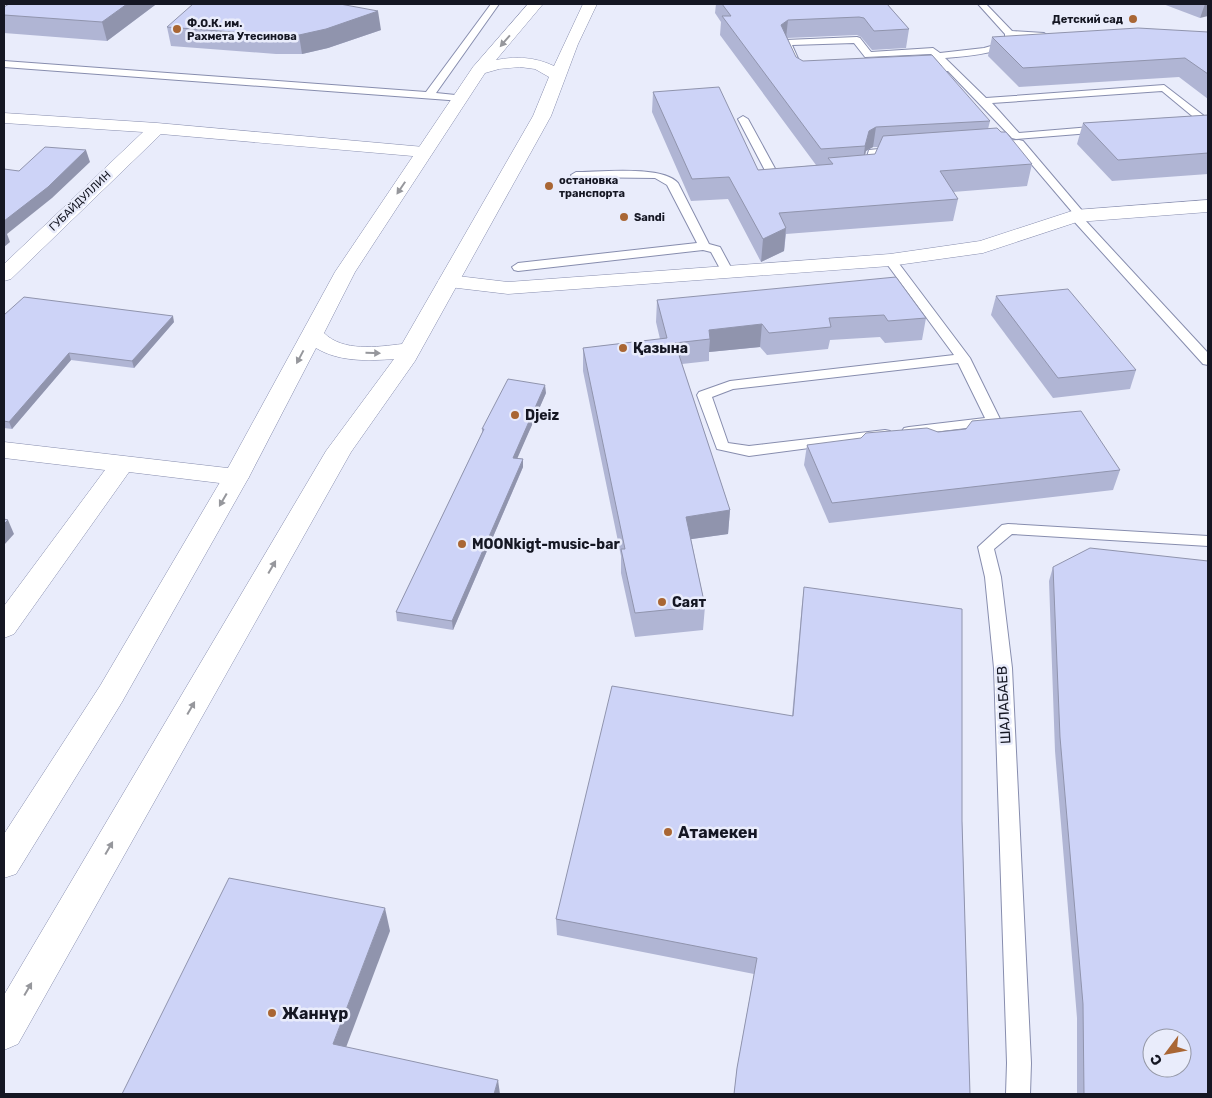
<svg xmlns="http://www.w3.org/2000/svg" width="1212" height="1098" viewBox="0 0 1212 1098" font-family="Rubik,sans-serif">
<rect width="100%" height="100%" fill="#e9ecfb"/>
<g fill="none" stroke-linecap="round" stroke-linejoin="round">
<g stroke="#878dae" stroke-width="2">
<g id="service">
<path d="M491,4H499L436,93L465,96L467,98L462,101L4,67V61L426,92Z"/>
<path d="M978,4H986L1012,31L1044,33L1048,36L1044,39L1014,37L1013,45C991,54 969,56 945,58L986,98L1164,85L1208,119V124L1191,125V121L1197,120L1162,91L992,103L1019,133L1103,126L1108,129L1103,132L1016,139L1012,138L948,71L801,78L796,75L781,43L786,40L857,37L860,38L871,52L933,48L940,53L984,48L1005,42V34ZM854,43L865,57L931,54L942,66L804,72L792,45Z"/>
<path d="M743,116L748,119L778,174L789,175L790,177L789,179L770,180L738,119Z"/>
<path d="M1019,140L1023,141L1085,214L1087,216L1084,219L1208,353V365L1203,364L1071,218L1069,216L1073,213L1016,146L1003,147L998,144L1003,141Z"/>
<path d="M899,147L904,150L903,152L878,155L872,174L861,175L860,173L863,170L869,150Z"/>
<path d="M576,172C599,172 663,165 678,183L709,244L720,247L734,273L732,276H724L711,252L703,250L518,271L514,270L512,267L518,263L697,243L667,185L655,178L572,177L571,175Z"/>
<path d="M890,256L894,257L970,358L1001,421L999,424L909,435L904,434L902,431L904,428L909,427L985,418L958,363L733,389L712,397L728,443L749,446L885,430L890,431L892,434L890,437L885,438L749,456L717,449L697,395L699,392L730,381L954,355L884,260Z"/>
<path d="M1008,524L1208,536V546L1012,534L994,549L1001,577L1012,668L1031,1063L1030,1094H1006L1007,1063L994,668L985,577L978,547L1002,525Z"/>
</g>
</g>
<g stroke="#878dae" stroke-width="1">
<g id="minor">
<path d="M4,113L157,123L424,147L430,148L433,152L430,156L424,157L161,134L11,279L4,281V264L143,132L4,123Z"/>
<path d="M1208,200V212L1077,222L983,253L890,266L508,294L449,287L442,285L438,281L442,277L449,275L508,282L890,254L980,241L1075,210Z"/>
<path d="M4,442L236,469L245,471L249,477L245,483L236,485L129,472L14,634L4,638V606L105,470L4,458Z"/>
</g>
</g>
<g stroke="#878dae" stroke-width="1">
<path id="tertiary" d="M528,4H543L496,60C516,56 535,57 554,66L583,4H597L578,44L551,116L415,361L351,452L18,1044L4,1050V995L326,451L394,359C368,361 339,362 316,348L249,477L122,702L16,874L4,878V834L100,686L223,477L335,272L473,67ZM520,67L535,69L549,77L533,116L402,344C377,347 343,352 324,333L355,272L485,73L499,69Z"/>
</g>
<use href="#service" fill="#fff" fill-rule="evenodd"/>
<use href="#minor" fill="#fff" fill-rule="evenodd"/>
<use href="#tertiary" fill="#fff" fill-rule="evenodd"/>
</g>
<g fill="#b0b5d4" fill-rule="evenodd">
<path d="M154,4L155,5L107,41L4,33V7Z"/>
<path d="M716,4H887L909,29L906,48L872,50L861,37L857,35L787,38L796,57L803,61L990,121L988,129L1032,164L1027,186L953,192L958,199L953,221L786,234L784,251L761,262L728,199L691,201L652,112L653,92L758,170L816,165L720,35L721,22L715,13ZM873,147H878L875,154L865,155L866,151Z"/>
<path d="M1163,4H1208L1200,18Z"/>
<path d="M167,27L381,30L328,48L302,54H276L171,46Z"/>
<path d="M1208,32V99L1179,77L1019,87L988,56L992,37Z"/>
<path d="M1208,115V174L1112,181L1077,144L1083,123Z"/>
<path d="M996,296L1136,370L1130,389L1053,398L991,315Z"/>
<path d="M657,300L926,318L922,340L885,343L880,337L830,340L828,349L767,355L760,347L709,352V361L682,364L730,510L728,534L691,539L705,606L703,630L635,637L621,573V556L583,371V348L660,339L656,322Z"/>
<path d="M4,315L174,322L134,368L71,360L12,429L4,428Z"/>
<path d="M546,393L517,458L523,459V467L453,630L397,621L396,612L482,433V429Z"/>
<path d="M938,432L1120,470L1113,490L829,523L804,465L807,445Z"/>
<path d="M1053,567L1208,1094H1077V1018L1055,751L1049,581Z"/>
<path d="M804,587L962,821L970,1094H734L737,1068L754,974L557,935L556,919L792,716L802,604Z"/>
</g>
<g fill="#9094ad">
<path d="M127,4H155V5L107,41L102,22Z"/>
<path d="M1205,4H1208V16L1200,18Z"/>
<path d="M378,11L381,30L328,48L302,54L299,35Z"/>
<path d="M788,20L786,38L781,25Z"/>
<path d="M876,127L873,147L866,151L862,167L865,146L869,131Z"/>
<path d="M86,150L90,162L52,198L7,234L10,242L4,247V221Z"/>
<path d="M786,228L784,251L761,262L763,239Z"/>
<path d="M173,316L174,322L134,368L132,361Z"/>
<path d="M762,324L760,347L709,352L710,339L709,330Z"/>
<path d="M69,353L71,360L12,429L9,422Z"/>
<path d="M545,385L546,393L514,466L513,458Z"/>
<path d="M523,459V467L453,630L452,621Z"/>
<path d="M730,510L728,534L685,540L686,517Z"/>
<path d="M8,520L14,534L4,545V524Z"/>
<path d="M385,908L390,931L339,1066L333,1044Z"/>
<path d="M498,1080L500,1094H494Z"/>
</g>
<g fill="#cdd3f7" stroke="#9094ad" fill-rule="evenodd">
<path d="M9,4H127L102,22L4,15V7Z"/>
<path d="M193,4H340L378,11L326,29L299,35H272L167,27Z"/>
<path d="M722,4H887L909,29L874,31L864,18L859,17L788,20L781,25L796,57L803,61L932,55L990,121L876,127L869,131L865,146L821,149L722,16H731Z"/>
<path d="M1138,28L1208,32V74L1185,58L1023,68L992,37Z"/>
<path d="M719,87L758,170L833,164L828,158L875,154L883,136L997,128L1001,132H1006L1032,164L940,171L958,199L779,213L786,228L763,239L729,177L692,179L653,92Z"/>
<path d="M1208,115V153L1118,160L1083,123Z"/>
<path d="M45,147L86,150L48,187L4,221V169L19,171Z"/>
<path d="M896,277L926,318L888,321L884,315L829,318L831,327L769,333L762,324L709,330L710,339L675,343L730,510L686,517L705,606L635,613L621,549H625L583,348L667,338L657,300Z"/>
<path d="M1068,289L1136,370L1058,378L996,296Z"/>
<path d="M24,297L173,316L132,361L69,353L9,422L4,421V315Z"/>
<path d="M508,379L545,385L513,458L523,459L452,621L396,612L484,429H482Z"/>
<path d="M1081,411L1120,470L832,503L807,445L861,438L866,433L927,428L938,432L966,429L972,421Z"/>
<path d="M4,519L8,520L4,524Z"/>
<path d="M1090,548L1208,561V1094H1084L1083,1004L1060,737L1053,567ZM1152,1038H1182V1068H1152Z"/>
<path d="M804,587L962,609V821L970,1094H734L737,1068L757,958L556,919L612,686L793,716Z"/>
<path d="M229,878L385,908L333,1044L498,1080L494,1094H122Z"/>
</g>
<defs><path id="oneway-solid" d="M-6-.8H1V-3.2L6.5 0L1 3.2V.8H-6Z" transform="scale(1.25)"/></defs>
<g fill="#96979c">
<use href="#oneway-solid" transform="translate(505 41) rotate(131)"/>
<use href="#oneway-solid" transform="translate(401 188) rotate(124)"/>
<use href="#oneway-solid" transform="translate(373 353) rotate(1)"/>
<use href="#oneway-solid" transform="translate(300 357) rotate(118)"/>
<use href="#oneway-solid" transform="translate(223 500) rotate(120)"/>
<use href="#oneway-solid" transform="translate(272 567) rotate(-60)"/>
<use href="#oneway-solid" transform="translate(191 708) rotate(-60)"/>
<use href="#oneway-solid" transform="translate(109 848) rotate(-60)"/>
<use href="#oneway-solid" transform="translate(28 989) rotate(-60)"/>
</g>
<g fill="#a96634" stroke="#e9ecfb" stroke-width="2">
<circle cx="1133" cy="19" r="5"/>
<circle cx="177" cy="29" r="5"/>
<circle cx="549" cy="186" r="5"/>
<circle cx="624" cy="217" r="5"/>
<circle cx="623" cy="348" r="5"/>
<circle cx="515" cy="415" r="5"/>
<circle cx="462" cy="544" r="5"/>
<circle cx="662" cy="602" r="5"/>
<circle cx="668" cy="832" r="5"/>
<circle cx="272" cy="1013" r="5"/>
</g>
<g text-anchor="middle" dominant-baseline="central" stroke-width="5" stroke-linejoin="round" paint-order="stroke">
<g font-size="11" font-weight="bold" fill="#151723" stroke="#e9ecfb" text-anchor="start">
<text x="1123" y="19" text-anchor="end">Детский сад</text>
<text x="187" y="23">Ф.О.К. им.<tspan x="187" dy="13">Рахмета Утесинова</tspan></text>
<text x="559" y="180">остановка<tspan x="559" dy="13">транспорта</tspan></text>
<text x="634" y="217">Sandi</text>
</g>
<g font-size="11" fill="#151723" stroke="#e9ecfb">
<text transform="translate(80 201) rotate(-44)">ГУБАЙДУЛЛИН</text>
</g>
<g font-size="14" font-weight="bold" fill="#151723" stroke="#e9ecfb" text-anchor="start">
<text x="633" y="348">Қазына</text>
<text x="525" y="415">Djeiz</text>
<text x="472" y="544">MOONkigt-music-bar</text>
<text x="672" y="602">Саят</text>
</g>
<g font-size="14" fill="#151723" stroke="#e9ecfb">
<text transform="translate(1004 705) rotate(-93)">ШАЛАБАЕВ</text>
</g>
<g font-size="16" font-weight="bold" fill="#151723" stroke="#e9ecfb" text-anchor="start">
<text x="678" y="832">Атамекен</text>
<text x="282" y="1013">Жаннұр</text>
</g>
</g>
<rect width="1212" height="1098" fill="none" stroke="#151723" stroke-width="10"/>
<g transform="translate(1167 1053) rotate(238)"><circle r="24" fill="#e9ecfb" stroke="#9497a5"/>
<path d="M0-4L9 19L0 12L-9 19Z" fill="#a96634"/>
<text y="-8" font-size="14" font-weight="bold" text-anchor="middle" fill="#151723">С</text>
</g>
</svg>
